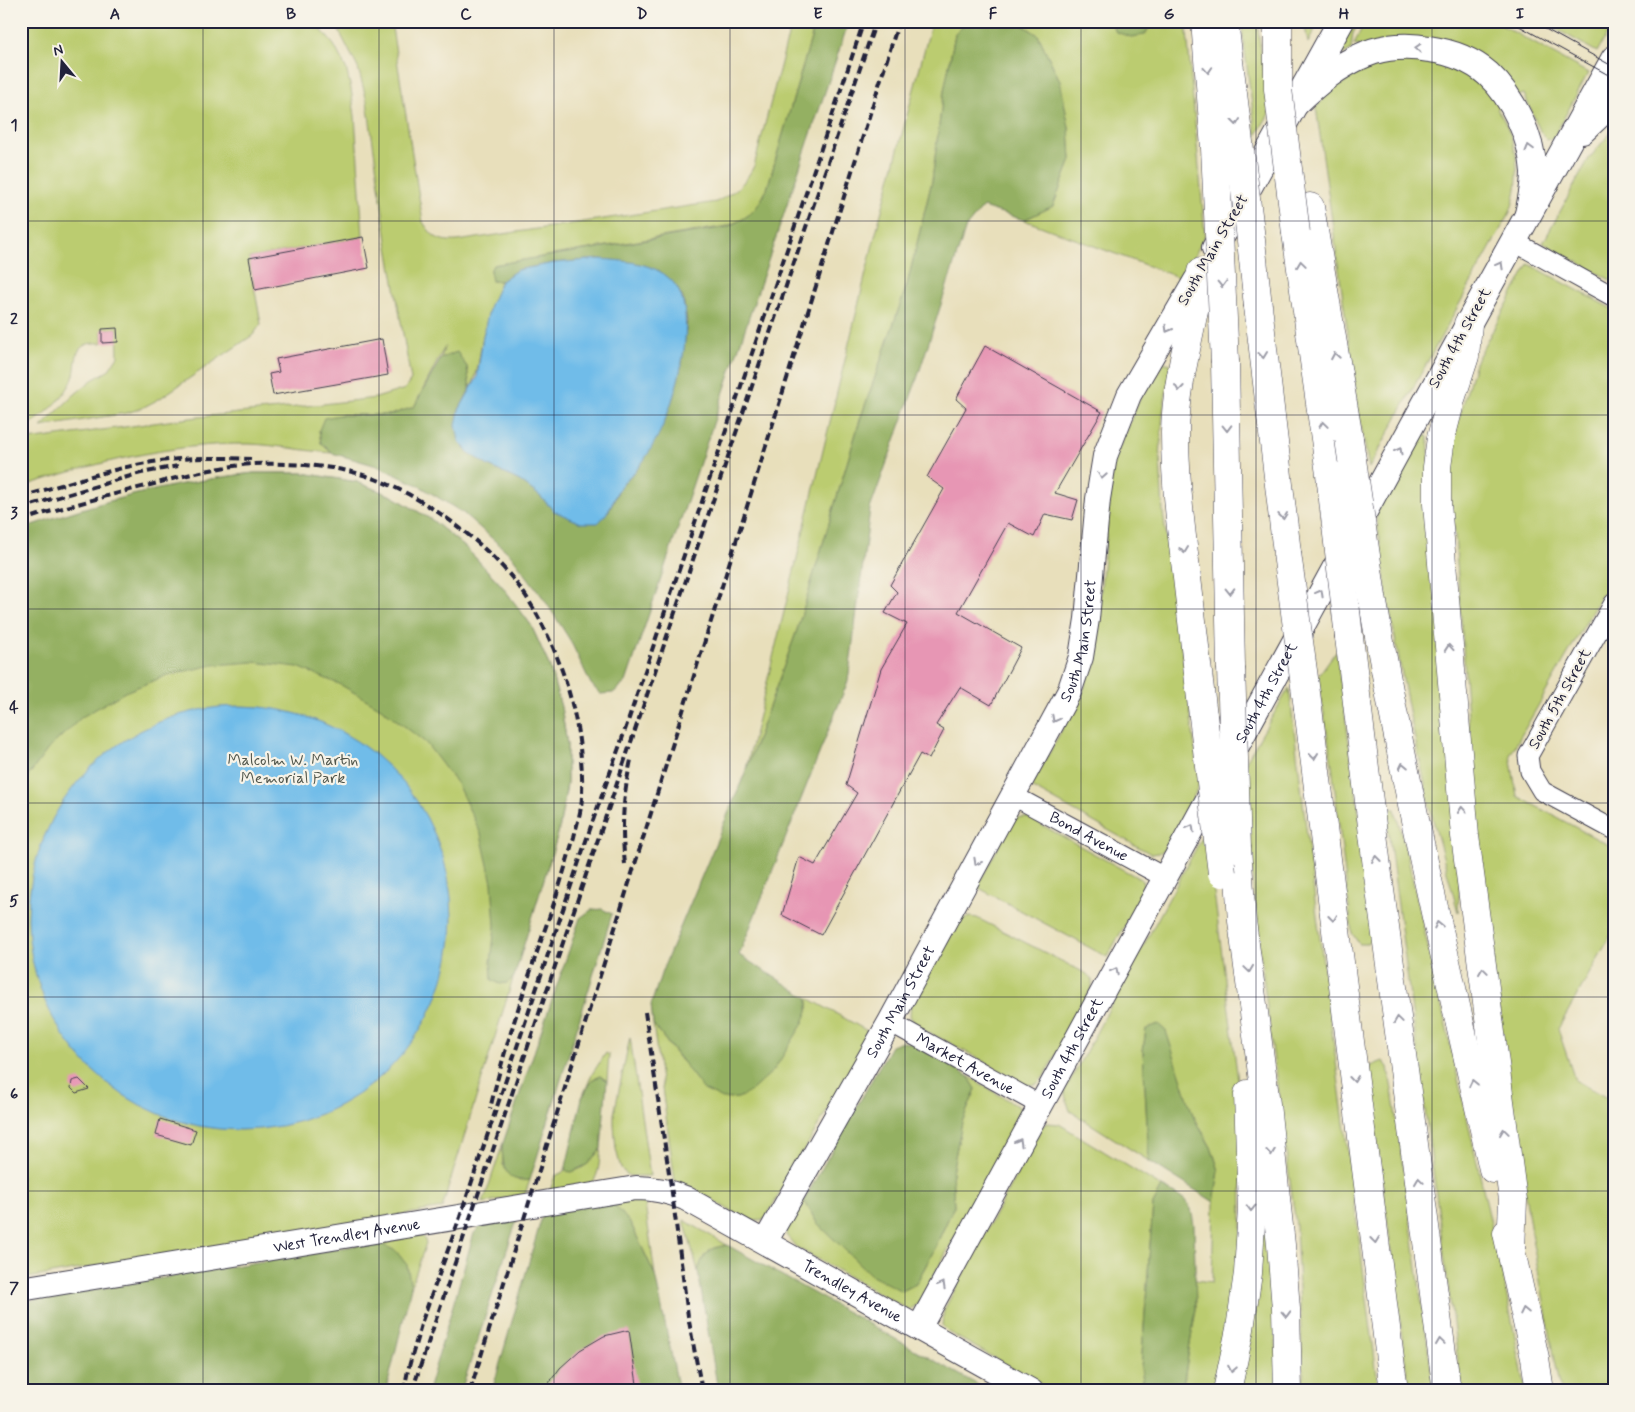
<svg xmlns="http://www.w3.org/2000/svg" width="1635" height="1412" viewBox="0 0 1635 1412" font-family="Mynerve,sans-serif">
<rect width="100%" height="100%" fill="#f7f3e8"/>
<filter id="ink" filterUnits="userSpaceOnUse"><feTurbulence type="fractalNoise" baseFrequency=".02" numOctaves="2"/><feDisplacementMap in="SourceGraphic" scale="10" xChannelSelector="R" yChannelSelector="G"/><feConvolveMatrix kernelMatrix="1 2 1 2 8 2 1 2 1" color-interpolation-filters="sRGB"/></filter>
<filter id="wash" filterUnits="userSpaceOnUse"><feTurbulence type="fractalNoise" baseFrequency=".0096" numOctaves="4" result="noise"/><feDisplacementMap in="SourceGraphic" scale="20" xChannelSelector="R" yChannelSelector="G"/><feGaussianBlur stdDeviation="1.12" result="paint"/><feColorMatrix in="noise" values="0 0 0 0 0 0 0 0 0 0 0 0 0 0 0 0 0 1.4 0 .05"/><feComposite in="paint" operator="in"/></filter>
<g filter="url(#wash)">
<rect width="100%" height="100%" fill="#e8dfbb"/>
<g fill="#bbcc6f" stroke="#6e7755">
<path d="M21,21H314L334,45L346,68L351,89L355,116L363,237L249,258L261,324L253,335L159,399L142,408L127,413L41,427L74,395L92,380L108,371L118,356L117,328L102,329V343C95,343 86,342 80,349C75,355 76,367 74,375C67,397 42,419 21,429Z"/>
<path d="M334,21H393L392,28L423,222C433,237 438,242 457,241L716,202C735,192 744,185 754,166L792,21H816L767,189L758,207L745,218L727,226L493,265L492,281H501C493,299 487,317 483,336C479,354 479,373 470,389L467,367L457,353L441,358L445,346L414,407L390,415H339L319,430L321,443L332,453C305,451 277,445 249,444C171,443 95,463 21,487V441L198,417L279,409L376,398L405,389L411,380L387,241L367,101L358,68Z"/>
<path d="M932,21H968L955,34L942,102L932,181L907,285L860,420L797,630L745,773L873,244Z"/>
<path d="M1017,21H1110L1116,32L1145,35L1152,21H1186L1205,235L1183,279L1024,220L1053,206L1071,160L1069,128L1060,81L1038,35Z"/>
<path d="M1241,21H1257L1269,114L1256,136Z"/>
<path d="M1304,21H1319L1308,43Z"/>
<path d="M1353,21H1360L1353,33L1351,50L1327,61Z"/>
<path d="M1365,21H1494L1588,73L1555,135L1551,139H1547L1541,133L1524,94L1517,96L1502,75L1354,45Z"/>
<path d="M1542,21H1614V22L1597,52Z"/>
<path d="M1382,58H1431L1482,82L1502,105L1497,109C1518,139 1523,178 1510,212L1369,468L1360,420L1316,107L1332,90L1364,70L1361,65Z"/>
<path d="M1614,128V282L1543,243L1588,160Z"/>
<path d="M1529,264L1614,310V573L1510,755L1517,796L1614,848V930L1558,1029L1575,1080L1614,1102V1124L1606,1125L1611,1136H1614V1391H1561L1531,1233L1513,1114L1488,936L1472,772L1455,535L1447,479L1453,440L1475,363Z"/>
<path d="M1163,362L1171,364L1163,412L1160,457L1163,513L1200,784L1167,848L1159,853L1151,854L1031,787L1084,689L1095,651L1113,463L1143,391Z"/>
<path d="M1421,432L1428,437L1460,879L1458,912L1432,816L1411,721L1387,596L1376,513Z"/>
<path d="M254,473H303L357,482L394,497L432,520L466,548L502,586L531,625L549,665L561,707L567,744V784L559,830L442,1208L21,1279V529C96,503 175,482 254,473Z"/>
<path d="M1336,651L1368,876L1372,937L1367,944H1359L1352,933L1332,765L1318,676Z"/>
<path d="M1289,688L1315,901L1379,1391H1304L1296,1225L1279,1101L1255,912L1245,763Z"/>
<path d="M1387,809H1395L1408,859L1500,1263L1526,1391H1462L1388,829Z"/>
<path d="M1027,817L1142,880L1144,888L1142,895L1107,957L977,887L1014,818Z"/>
<path d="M1206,830L1241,1104L1242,1237L1218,1391H1182L1196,1309L1195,1280L1212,1282L1214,1202L1219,1171L1212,1149L1146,1029L1143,1051L1149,1161L1070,1111L1064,1092Z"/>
<path d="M971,917L977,918L1087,974L1092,980V987L1045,1075L1037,1084L1026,1085L952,1044L917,1027L910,1016L911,1000L960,919Z"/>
<path d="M808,998L871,1033L765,1219L755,1221L744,1219L693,1188L675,1181L653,1024L681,1061L808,1011Z"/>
<path d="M630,1037L650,1176H629L621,1169L616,1149L614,1125V1114Z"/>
<path d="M606,1053L609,1055L607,1081L600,1076L593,1079L582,1098L592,1074Z"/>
<path d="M1383,1061L1388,1067L1393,1096L1434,1391H1409L1369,1076L1371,1066Z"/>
<path d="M968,1076L1019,1107L1021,1113L1019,1121L918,1304L909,1310L796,1247L786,1235L787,1227L804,1200L817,1223L902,1291L916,1284L934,1250L954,1206L952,1172L962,1122L976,1089Z"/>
<path d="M1047,1123L1059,1124L1162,1187L1153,1204L1141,1368L1145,1391H1054L948,1332L942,1325L944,1310L1042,1127Z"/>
<path d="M502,1146L503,1165L519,1181L530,1180L525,1194L483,1203Z"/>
<path d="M601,1148C599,1160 600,1175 591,1184L550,1191L555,1176L565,1171C581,1174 592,1160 601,1148Z"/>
<path d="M644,1197L655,1275L631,1224L612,1202Z"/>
<path d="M1268,1212L1279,1391H1238L1263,1213Z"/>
<path d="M684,1220L727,1245C707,1249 704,1253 698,1271Z"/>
<path d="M418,1235L424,1237L426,1243L411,1287C405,1258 403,1255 377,1242Z"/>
</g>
<g fill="#94b062" stroke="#5b694e">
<path d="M816,21H849L626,682L613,693L600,694L591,684L570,640L544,599L511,555L463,513L418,485L377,466L332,453L321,443L319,430L324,418L339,415H390L414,407L441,358L457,352L467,367L470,389L459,410V441L469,453L487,465L520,481L540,496L554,511H609L620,487L639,467L658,435L673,398L682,363L687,321L683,298L672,281L657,270L600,259L554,263L517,270L501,281H492L490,271L493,265L727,227C751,215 755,213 767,189Z"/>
<path d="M968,21H1017L1038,35L1060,81L1069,128L1071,160L1053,206L1024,220L983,207L966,227L916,382L870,509L848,681L739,955L808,998V1011L802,1025L774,1070L750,1092L738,1098L723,1099L704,1090L653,1024L651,1005L662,971L745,773L797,630L860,420L907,285L932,181L942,102L955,34Z"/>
<path d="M1110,21H1152L1145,35L1131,37L1116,32Z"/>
<path d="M254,473H303L357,482L394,497L432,520L466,548L502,586L531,625L549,665L561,707L567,744V784L559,830L514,977L507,983L500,984L492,980L491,962L495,926L492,883L481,834L457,784L426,743L381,708L341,685L298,667L253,662L213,665L168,675L125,692L82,717L48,749L21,786V529C96,502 175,482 254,473Z"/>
<path d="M602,909L612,914L530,1180C504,1183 503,1167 502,1146L580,918L591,910Z"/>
<path d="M1158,1024L1166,1031L1194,1118L1212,1149L1219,1171L1214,1202L1149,1161L1143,1051L1146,1029Z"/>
<path d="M902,1042L911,1043L968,1076L976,1089L962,1122L952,1172L954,1206L934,1250L916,1284L902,1291L872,1276L817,1223L804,1200L891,1046Z"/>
<path d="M600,1076L607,1081L601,1148L588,1164L572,1172L565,1171L582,1098L593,1079Z"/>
<path d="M1162,1187L1184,1199L1191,1209L1194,1225L1196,1309L1182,1391H1145L1141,1368L1153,1204Z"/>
<path d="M612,1202L631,1224L655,1275L679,1391H492L543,1213Z"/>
<path d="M517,1219L461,1391H428L474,1233L483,1224Z"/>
<path d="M377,1242L396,1251L407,1265L411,1287L386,1391H21V1302Z"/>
<path d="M727,1245L989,1391H718L698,1271C704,1253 707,1249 727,1245Z"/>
</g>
<g fill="#6fbce9" stroke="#486f92">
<path d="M600,259C624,261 653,262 671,280C703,311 675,402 658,436C652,446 646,459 638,468C632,475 624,480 620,487C615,494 613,504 608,511C606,515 602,519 598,523H581L554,511L540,496L520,481L487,465L469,453L459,441L456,425L459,410L477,378L483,336L490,305L501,281L517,270L554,263Z"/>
<circle cx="240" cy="918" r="212"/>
</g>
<g id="blocks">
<g fill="#e796b4">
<path d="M363,237L369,268L255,290L249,258Z"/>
<path d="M117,328L118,342L102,343V329Z"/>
<path d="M382,339L388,375L273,395L269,374L279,372L276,359Z"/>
<path d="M985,346L1102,412L1055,493L1078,500L1072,520L1045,514L1034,537L1008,523L958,612L1021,648L991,705L960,687L936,725L944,730L929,759L920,754L821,935L782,915L799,857L815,865L857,793L846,785L881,669L907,624L885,613L897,592L890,585L944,489L927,477L966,408L956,399Z"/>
<path d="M79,1079L89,1089L76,1093L71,1088L72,1081Z"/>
<path d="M160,1119L196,1130L191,1145L156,1135Z"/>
<path d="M629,1330L638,1391H543L560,1368L580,1350L604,1336Z"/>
</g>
</g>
</g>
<g filter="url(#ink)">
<use href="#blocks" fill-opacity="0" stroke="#403e4e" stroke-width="1"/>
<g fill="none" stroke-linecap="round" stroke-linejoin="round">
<g stroke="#403e4e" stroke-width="21">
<g id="minor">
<path d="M1513,241L1614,297"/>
<path d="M1614,603L1528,756L1530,771L1542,791L1614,830"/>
<path id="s1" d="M1014,796L1164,877"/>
<path id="s2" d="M890,1022L1040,1105"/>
</g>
</g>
<g stroke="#403e4e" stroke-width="26">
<g id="tertiary">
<path id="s3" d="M765,1242L890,1022L1069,692L1081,657L1087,619L1098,499L1105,456L1129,395L1196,280"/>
<path id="s4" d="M21,1289L636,1188C654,1188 668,1191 685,1198L1031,1391"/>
<path id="s5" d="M919,1328L1466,327"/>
</g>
</g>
<g stroke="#403e4e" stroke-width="28">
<g id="secondary">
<path d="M1295,104C1316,84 1338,65 1366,54C1385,46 1409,45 1429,49C1450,52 1472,60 1488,74C1513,97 1532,138 1534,172C1534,186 1531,200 1528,214"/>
<path d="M1582,131L1614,101"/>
<path d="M1215,248L1341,21"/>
<path d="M1468,324L1614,59"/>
</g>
</g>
<g stroke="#403e4e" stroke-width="29">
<g id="motorway">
<path d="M1310,207L1349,439"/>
<path d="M1296,233L1330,474"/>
<path d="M1201,272C1193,326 1176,378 1175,433C1175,478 1180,524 1186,569C1192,618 1197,667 1203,716"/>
<path d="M1258,306L1287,553"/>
<path d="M1468,324L1465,356L1451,399L1441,438L1437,467V504L1465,836L1513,1200L1511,1250"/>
<path d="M1225,362L1231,668"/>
<path d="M1372,597C1405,789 1450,979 1493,1169"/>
<path d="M1349,637L1378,875L1447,1391"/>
<path d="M1308,708L1394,1391"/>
<path d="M1237,848L1242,921L1266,1104L1281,1245L1286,1309L1288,1391"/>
<path d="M1507,1233L1535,1358L1540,1391"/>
<path d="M1227,1391L1240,1329L1248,1273L1252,1209L1248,1094"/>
</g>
</g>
<use href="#minor" stroke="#fff" stroke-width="19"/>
<use href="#tertiary" stroke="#fff" stroke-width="24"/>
<use href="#secondary" stroke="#fff" stroke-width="26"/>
<use href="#motorway" stroke="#fff" stroke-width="28"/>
<g stroke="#22223b" stroke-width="1">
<path d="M1510,21L1614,78"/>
<path d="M1531,21L1614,67"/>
</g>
<g stroke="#22223b" stroke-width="4" stroke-dasharray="8 4" stroke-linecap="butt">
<path d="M21,497C59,486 97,473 136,465C174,457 213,457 251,459"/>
<path d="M21,508L141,473L178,466"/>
<path d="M21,521L45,513C81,503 117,493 154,484C186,475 220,466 254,464C286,463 329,465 360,474C420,491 496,548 529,601C564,658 584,727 582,795C582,809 577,824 574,837C567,861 560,885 552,909C529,975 506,1041 490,1109"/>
<path d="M625,864C621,827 623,796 631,760"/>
<path d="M645,1012L672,1193L688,1316L702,1391"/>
<path d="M404,1391L408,1370L422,1321L460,1217L591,826L621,742L864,21"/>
<path d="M412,1391C565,934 721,478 876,21"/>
<path d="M470,1391L899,21"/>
</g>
<g stroke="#403e4e" stroke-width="29" stroke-linecap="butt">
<g id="motorway-bridge">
<path d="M1205,21L1215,148L1225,362"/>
<path d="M1224,21L1250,231L1258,306"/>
<path d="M1278,21V89L1296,233"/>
<path d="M1349,439L1372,597"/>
<path d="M1330,474L1349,637"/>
<path d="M1287,553L1308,708"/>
<path d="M1231,668L1237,848"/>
<path d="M1203,716L1222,873"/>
</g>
</g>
<use href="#motorway-bridge" stroke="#fff" stroke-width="28"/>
</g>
<defs><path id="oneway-chevron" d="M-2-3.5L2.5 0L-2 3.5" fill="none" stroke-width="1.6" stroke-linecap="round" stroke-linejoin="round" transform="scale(1.25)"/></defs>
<g stroke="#9c9ca7">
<use href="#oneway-chevron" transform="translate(1418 48) rotate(-177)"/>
<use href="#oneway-chevron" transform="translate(1208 70) rotate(86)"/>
<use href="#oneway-chevron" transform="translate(1236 122) rotate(83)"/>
<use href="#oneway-chevron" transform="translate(1529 148) rotate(-106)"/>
<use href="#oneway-chevron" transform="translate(1301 264) rotate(-98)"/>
<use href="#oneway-chevron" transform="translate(1500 265) rotate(-61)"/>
<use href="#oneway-chevron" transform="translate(1222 284) rotate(88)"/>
<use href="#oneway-chevron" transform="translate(1168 329) rotate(120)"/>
<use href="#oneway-chevron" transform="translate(1263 355) rotate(83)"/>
<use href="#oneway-chevron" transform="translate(1335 356) rotate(-100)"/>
<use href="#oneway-chevron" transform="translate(1179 388) rotate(97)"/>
<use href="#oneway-chevron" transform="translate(1323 425) rotate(-98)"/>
<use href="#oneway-chevron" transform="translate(1227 428) rotate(89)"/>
<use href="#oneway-chevron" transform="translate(1399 451) rotate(-61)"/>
<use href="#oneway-chevron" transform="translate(1102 476) rotate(100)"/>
<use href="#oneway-chevron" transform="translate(1283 516) rotate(83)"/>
<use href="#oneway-chevron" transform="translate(1184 550) rotate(83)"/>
<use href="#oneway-chevron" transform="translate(1230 591) rotate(89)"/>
<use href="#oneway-chevron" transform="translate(1320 593) rotate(-61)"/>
<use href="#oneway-chevron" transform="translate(1449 648) rotate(-95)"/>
<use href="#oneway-chevron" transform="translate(1055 719) rotate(118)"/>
<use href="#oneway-chevron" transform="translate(1314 756) rotate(83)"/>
<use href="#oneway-chevron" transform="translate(1403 766) rotate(-102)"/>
<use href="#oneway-chevron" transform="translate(1462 810) rotate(-95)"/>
<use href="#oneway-chevron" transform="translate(1191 828) rotate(-61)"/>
<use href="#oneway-chevron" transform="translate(1376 859) rotate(-97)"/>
<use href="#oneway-chevron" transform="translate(977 862) rotate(119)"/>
<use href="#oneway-chevron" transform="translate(1333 918) rotate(83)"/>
<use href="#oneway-chevron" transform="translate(1438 925) rotate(-103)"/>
<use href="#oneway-chevron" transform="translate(1249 969) rotate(82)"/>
<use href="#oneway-chevron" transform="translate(1115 971) rotate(-62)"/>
<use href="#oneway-chevron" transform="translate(1483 971) rotate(-98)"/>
<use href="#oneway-chevron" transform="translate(1398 1020) rotate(-98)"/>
<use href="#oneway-chevron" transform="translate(1354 1079) rotate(83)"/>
<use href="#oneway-chevron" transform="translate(1473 1083) rotate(-103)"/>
<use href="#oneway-chevron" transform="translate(1504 1132) rotate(-98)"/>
<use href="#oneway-chevron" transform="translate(1019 1142) rotate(-61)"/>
<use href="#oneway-chevron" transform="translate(1271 1152) rotate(84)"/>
<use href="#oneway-chevron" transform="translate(1419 1181) rotate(-98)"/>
<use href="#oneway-chevron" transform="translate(1251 1208) rotate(91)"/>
<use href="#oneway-chevron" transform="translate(1375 1240) rotate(83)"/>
<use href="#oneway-chevron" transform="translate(942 1285) rotate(-61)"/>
<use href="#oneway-chevron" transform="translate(1524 1311) rotate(-102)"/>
<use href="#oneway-chevron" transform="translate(1286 1314) rotate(88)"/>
<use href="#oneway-chevron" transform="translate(1440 1342) rotate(-98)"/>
<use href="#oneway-chevron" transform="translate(1232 1369) rotate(101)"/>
</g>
</g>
<path fill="none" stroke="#22223b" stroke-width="1" stroke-opacity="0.55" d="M203,21V1391M379,21V1391M554,21V1391M730,21V1391M905,21V1391M1081,21V1391M1256,21V1391M1432,21V1391M21,221H1614M21,415H1614M21,609H1614M21,803H1614M21,997H1614M21,1191H1614"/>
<g text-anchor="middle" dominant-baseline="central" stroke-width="4.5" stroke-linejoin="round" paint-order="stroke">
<g font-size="16" fill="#22223b" stroke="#f7f3e8">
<text transform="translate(1213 250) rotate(-60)">South Main Street</text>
<text transform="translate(1460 338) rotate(-61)">South 4th Street</text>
<text stroke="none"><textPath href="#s3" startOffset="681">South Main Street</textPath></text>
<text stroke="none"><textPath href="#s5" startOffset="724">South 4th Street</textPath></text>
<text transform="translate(1560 699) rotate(-61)">South 5th Street</text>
<text stroke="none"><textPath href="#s1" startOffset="85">Bond Avenue</textPath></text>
<text stroke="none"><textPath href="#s3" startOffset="276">South Main Street</textPath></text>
<text stroke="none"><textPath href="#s5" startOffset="319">South 4th Street</textPath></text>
<text stroke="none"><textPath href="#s2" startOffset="86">Market Avenue</textPath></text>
<text stroke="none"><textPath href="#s4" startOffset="330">West Trendley Avenue</textPath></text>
<text stroke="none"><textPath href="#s4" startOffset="865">Trendley Avenue</textPath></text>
</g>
<g font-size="16" fill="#50554b" stroke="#f7f3e8">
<text x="293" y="760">Malcolm W. Martin<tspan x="293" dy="18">Memorial Park</tspan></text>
</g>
</g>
<rect width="1635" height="1412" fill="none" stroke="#f7f3e8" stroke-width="55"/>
<g transform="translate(62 62) rotate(342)" stroke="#f7f3e8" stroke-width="4" paint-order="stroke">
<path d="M0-4L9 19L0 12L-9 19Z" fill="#22223b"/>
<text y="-8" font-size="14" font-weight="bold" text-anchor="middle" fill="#22223b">N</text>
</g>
<rect x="28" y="28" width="1580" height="1356" fill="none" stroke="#22223b" stroke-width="2"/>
<g font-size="16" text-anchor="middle" font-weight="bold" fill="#22223b">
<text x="115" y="19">A</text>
<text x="291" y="19">B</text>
<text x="466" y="19">C</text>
<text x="642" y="19">D</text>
<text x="818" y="19">E</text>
<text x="993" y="19">F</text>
<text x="1169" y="19">G</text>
<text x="1344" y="19">H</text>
<text x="1520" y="19">I</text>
<text x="14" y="130">1</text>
<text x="14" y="324">2</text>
<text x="14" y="518">3</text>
<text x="14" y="712">4</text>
<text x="14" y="906">5</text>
<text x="14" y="1099">6</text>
<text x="14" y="1293">7</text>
</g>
</svg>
